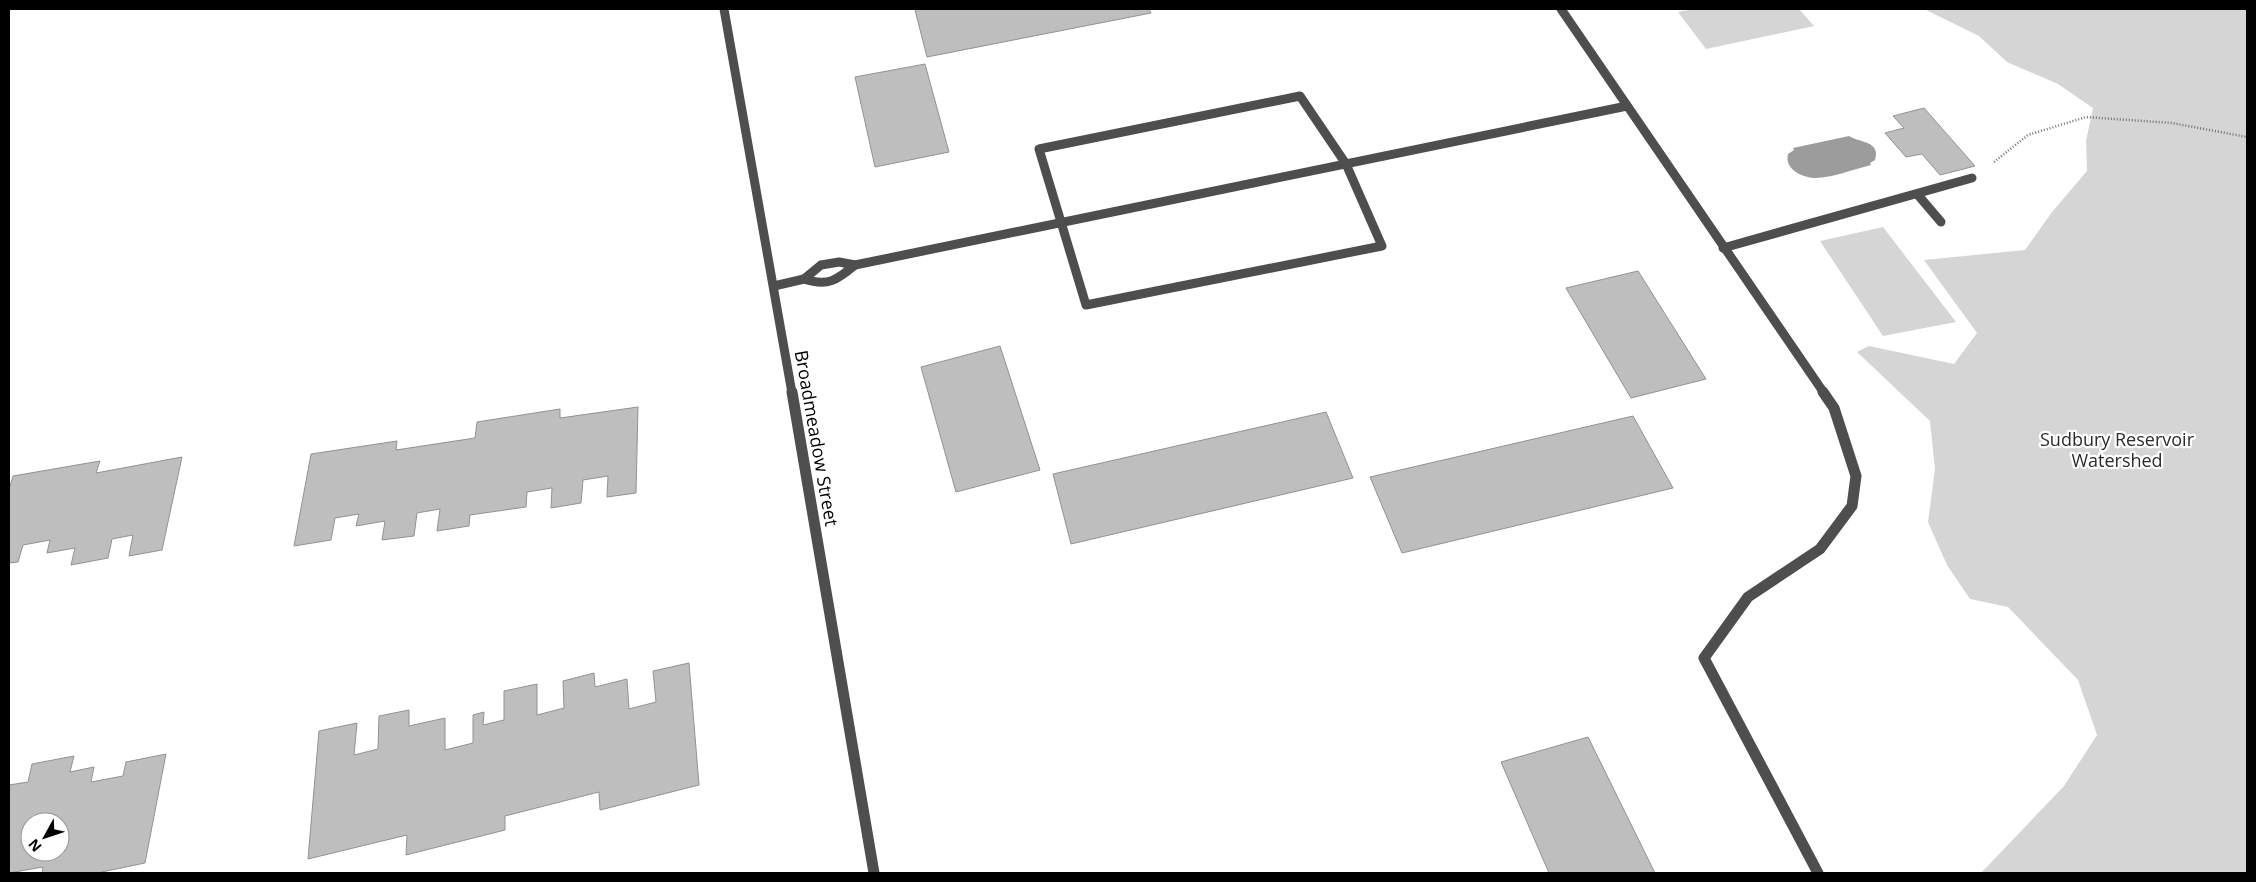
<svg xmlns="http://www.w3.org/2000/svg" width="2256" height="882" viewBox="0 0 2256 882" font-family="'Open Sans',sans-serif">
<rect width="100%" height="100%" fill="#fff"/>
<g fill="#d5d5d5">
<path d="M1693,9H1799L1814,26L1706,49L1678,12Z"/>
<path d="M1924,9H2247V873H1981L2064,786L2097,735L2078,680L2008,607L1970,599L1947,565L1928,522L1935,469L1930,421L1857,352L1869,346L1954,364L1977,333L1924,260L2025,250L2052,212L2087,171L2086,141L2093,108L2058,84L2007,62L1979,36Z"/>
<path d="M1883,227L1956,322L1883,336L1820,241Z"/>
</g>
<path fill="#9c9c9c" d="M1849,136C1860,143 1881,141 1875,160L1870,163L1871,165C1855,169 1831,178 1816,178C1804,178 1784,170 1788,154L1794,150L1793,148Z"/>
<g fill="#bebebe" stroke="#929292" fill-rule="evenodd">
<path d="M921,9H1149L1151,13L927,57L915,10Z"/>
<path d="M925,64L949,152L875,167L855,77Z"/>
<path d="M1924,108L1975,166L1940,175L1922,154L1906,157L1885,133L1904,128L1893,116Z"/>
<path d="M1638,271L1706,379L1631,398L1566,288Z"/>
<path d="M1000,346L1040,470L956,492L921,367Z"/>
<path d="M638,407L636,493L607,497L608,476L583,480L581,503L551,508L552,488L527,492L526,507L470,515L469,526L437,531L440,509L417,513L414,536L382,540L385,521L356,526L359,514L335,518L331,540L294,546L311,454L397,441L396,450L475,438L477,422L560,409V418Z"/>
<path d="M1326,412L1353,478L1071,544L1053,474Z"/>
<path d="M1633,416L1673,488L1402,553L1370,477Z"/>
<path d="M182,457L162,550L129,556L133,535L112,539L108,558L71,565L75,548L47,553L50,540L23,545L18,562L9,563V490L13,476L100,461L96,473Z"/>
<path d="M689,663L699,785L600,810L599,792L505,816V830L406,855L407,835L308,859L319,731L357,723L354,755L378,749L379,716L409,710V726L445,718V750L473,743V715L484,712L483,725L504,720V691L537,684V715L564,708L563,681L594,673L595,687L627,679L629,709L656,702L653,671Z"/>
<path d="M1588,737L1655,873H1549L1501,762Z"/>
<path d="M166,754L145,863L97,873H42L43,867L9,873V785L28,782L32,764L74,756L70,772L94,767L91,782L123,776L126,762ZM30,822H60V852H30Z"/>
</g>
<g fill="none" stroke-linecap="round" stroke-linejoin="round">
<path stroke="#707070" stroke-width="2.5" stroke-dasharray="1 2" stroke-linecap="butt" d="M1994,162L2028,135L2086,117L2172,123L2247,137"/>
<g stroke="#4e4e4e" stroke-width="9">
<path d="M1561,9L1824,393"/>
<path d="M1300,96L1346,164L1382,246L1086,305L1039,149Z"/>
<path d="M1918,195L1941,222"/>
<path d="M1723,248L1972,178"/>
<path d="M839,262L855,265C837,280 828,287 804,279L821,265Z"/>
<path d="M855,265L1627,106"/>
<path d="M774,286L804,279"/>
</g>
<path stroke="#4e4e4e" stroke-width="11" d="M1818,873L1704,658L1748,597L1820,549L1852,506L1856,476L1834,408L1823,392"/>
<path stroke="#4e4e4e" stroke-width="9" d="M724,9L792,393"/>
<path stroke="#4e4e4e" stroke-width="11" d="M792,392L874,873"/>
</g>
<g text-anchor="middle" dominant-baseline="central" stroke-width="4.5" stroke-linejoin="round" paint-order="stroke">
<g font-size="18" fill="#000" stroke="#fff">
<text transform="translate(817 438) rotate(80)">Broadmeadow Street</text>
</g>
<g font-size="18" fill="#2c2c2c" stroke="#fff">
<text x="2117" y="439">Sudbury Reservoir<tspan x="2117" dy="21">Watershed</tspan></text>
</g>
</g>
<rect width="2256" height="882" fill="none" stroke="#000000" stroke-width="20"/>
<g transform="translate(45 837) rotate(230)"><circle r="24" fill="#ffffff" stroke="#999999"/>
<path d="M0-4L9 19L0 12L-9 19Z" fill="#000000"/>
<text y="-8" font-size="14" font-weight="bold" text-anchor="middle" fill="#000000">N</text>
</g>
</svg>
